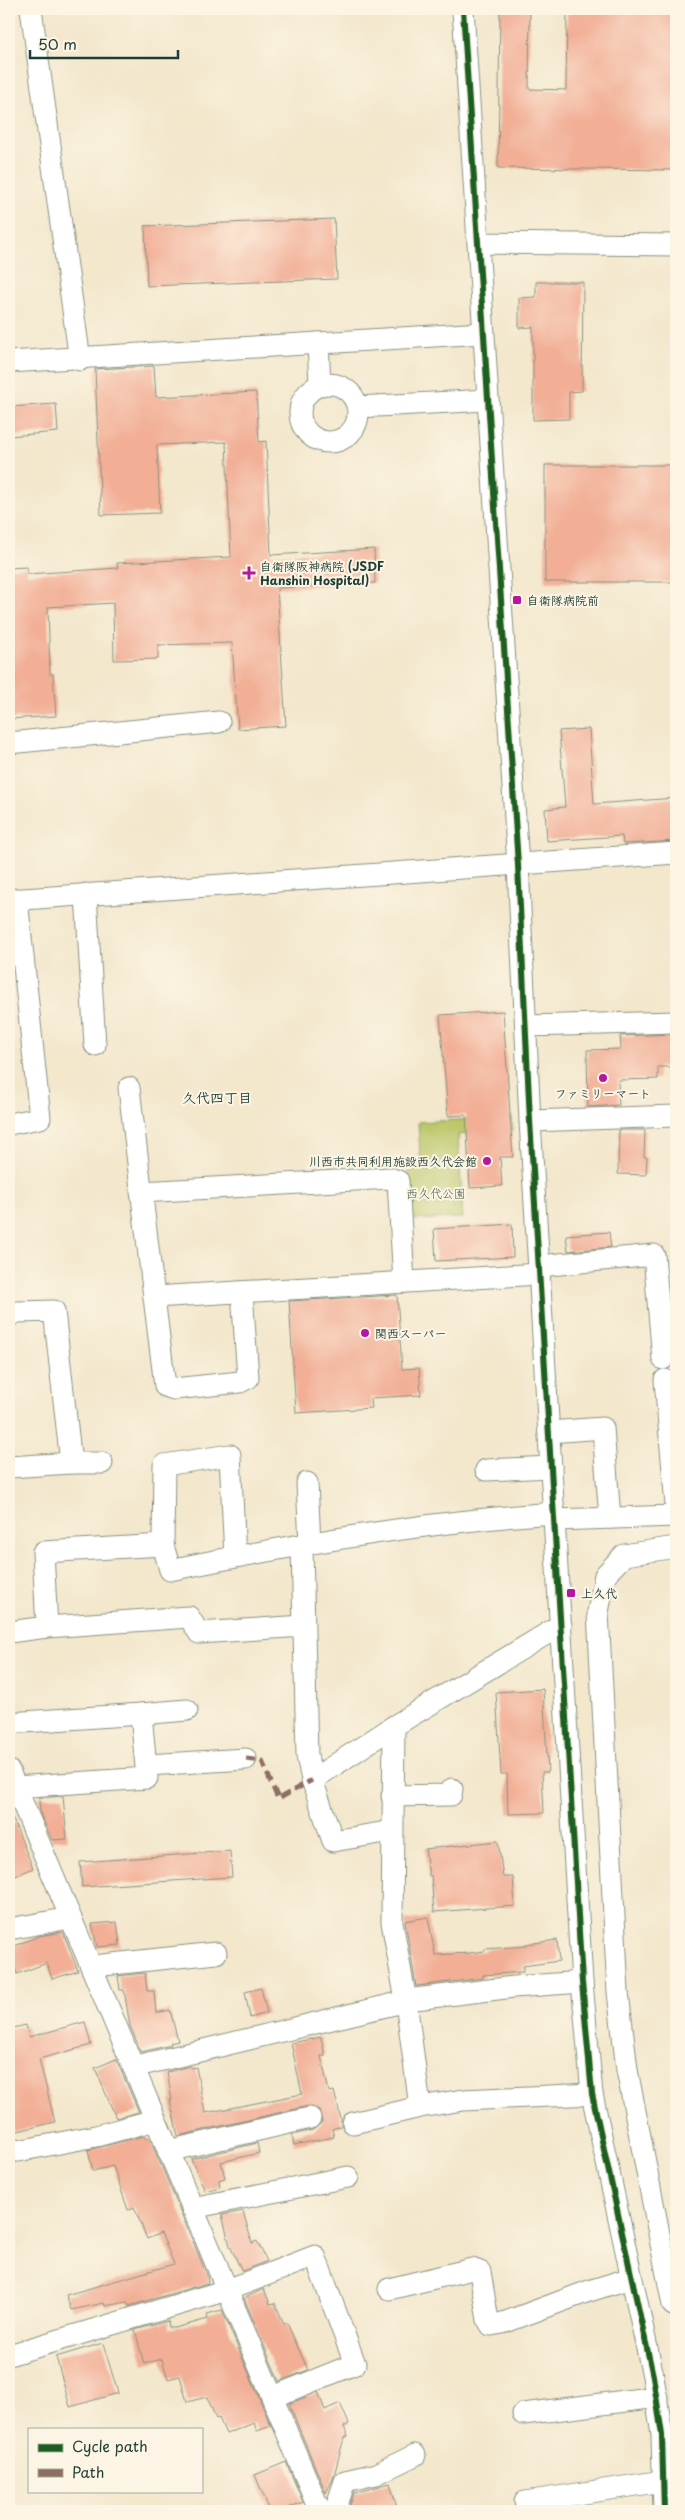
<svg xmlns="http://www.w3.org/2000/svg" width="685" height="2520" viewBox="0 0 685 2520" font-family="'Playpen Sans','Klee One',sans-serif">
<rect width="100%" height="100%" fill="#fcf5e5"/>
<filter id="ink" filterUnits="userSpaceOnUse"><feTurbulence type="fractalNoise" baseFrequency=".02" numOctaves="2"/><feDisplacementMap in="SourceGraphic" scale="10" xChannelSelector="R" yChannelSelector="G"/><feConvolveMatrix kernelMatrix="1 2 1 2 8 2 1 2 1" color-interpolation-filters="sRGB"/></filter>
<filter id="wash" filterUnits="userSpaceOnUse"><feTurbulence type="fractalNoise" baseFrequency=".0096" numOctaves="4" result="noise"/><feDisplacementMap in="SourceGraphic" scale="20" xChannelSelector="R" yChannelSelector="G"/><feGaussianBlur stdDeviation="1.12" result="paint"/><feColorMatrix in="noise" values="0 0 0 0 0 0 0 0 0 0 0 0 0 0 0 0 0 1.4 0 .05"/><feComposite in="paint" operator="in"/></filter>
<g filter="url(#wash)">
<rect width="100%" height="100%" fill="#f3e7cc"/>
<path fill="#bcc86a" stroke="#6e824f" d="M512,1117L513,1130L458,1135L463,1218L412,1220L408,1170L421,1169L418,1122Z"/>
<g id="blocks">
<g fill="#f2af96">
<path d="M500,9H530L529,89L566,90L567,9H676V170L498,168Z"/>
<path d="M334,219L337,279L147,286L145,226Z"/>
<path d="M536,282H583L582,391L569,392V419L533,420V327L519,328V298L536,297Z"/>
<path d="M154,366L156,397L256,392L259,442L266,441L271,555L374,549L375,583L277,588L286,726L238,729L232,643L158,645V659L114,660L113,603L48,607L50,674H53L56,716L9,719V568L27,567V574L118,568L117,563L231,557L226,442L157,445L160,513L101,515L95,369Z"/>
<path d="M56,404L58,432L9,436V407Z"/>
<rect x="545" y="465" width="131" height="117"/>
<path d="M589,729L594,804L676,798V841L623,844L622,836L547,841L545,809L565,807L559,731Z"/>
<path d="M503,1011L513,1157H500L502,1186L470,1188L466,1115L448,1116L440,1015Z"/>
<path d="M676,1034V1067H658V1079L618,1080L619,1105L588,1107L587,1050L621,1049L620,1036Z"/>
<path d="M619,1130H645L644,1157H647L646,1175L618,1174Z"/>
<path d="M512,1224L513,1257L436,1261L434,1229Z"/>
<path d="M609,1232L611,1247L568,1251L566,1235Z"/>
<path d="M397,1295L402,1369L419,1368L421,1395L371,1398L372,1408L296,1413L289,1301Z"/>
<path d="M543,1689L548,1772H542L544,1813L508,1814L507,1774H501L496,1692Z"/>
<path d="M63,1796L67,1839L52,1840L40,1813L39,1798Z"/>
<path d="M9,1810L33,1868L9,1879Z"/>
<path d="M498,1841L503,1877H513L515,1906L434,1912L431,1875L429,1876L425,1849Z"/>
<path d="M230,1851L232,1877L82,1887L80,1862Z"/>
<path d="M428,1917L435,1955L469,1953L485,1951V1949L526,1946V1944L557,1940L559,1961L523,1966V1972L483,1975V1978L416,1986L405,1921Z"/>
<path d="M117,1922L120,1945L97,1947L92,1924Z"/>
<path d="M63,1932L78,1971L52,1979L47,1963L17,1974L9,1948L39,1936Z"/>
<path d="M145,1973L147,1991H154L156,2013L170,2010L178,2041L170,2043L171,2045L141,2052L130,2026L124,1990H120L118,1976Z"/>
<path d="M261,1988L267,2013L250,2018L245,1992Z"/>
<path d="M85,2022L91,2045L39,2059L55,2122L14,2132L9,2108V2029L26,2025L29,2037Z"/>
<path d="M321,2037L325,2056H321L329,2092L334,2091L341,2119V2126L332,2129L334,2137L294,2145L292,2135L313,2130L322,2122L319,2110L308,2106L178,2136L170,2100H172L167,2072L190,2066L191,2068L196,2067L205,2113L302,2094L291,2043Z"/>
<path d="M116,2059L139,2112L116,2118L95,2068Z"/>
<path d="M143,2136L151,2141L207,2275L208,2283L129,2306L127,2302L105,2306L104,2303L71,2310L66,2295L174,2264L161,2233L147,2239L134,2207L128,2210L113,2166L93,2171L88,2150Z"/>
<path d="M257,2143L259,2153L221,2162L225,2178L219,2180L220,2187L205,2191L191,2159Z"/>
<path d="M243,2211L252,2243L257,2241L267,2261L242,2271L230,2246L222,2215Z"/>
<path d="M264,2289L270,2304L275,2303L284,2324L287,2323L308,2370L279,2381L244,2298Z"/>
<path d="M222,2310L271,2426L257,2431L254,2423L226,2434L219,2418L216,2419L207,2397L187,2402L180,2376L168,2379L162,2359L144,2364L135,2330L168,2321L169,2328H175L208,2319L207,2314Z"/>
<path d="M103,2343L118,2393L70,2407L56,2357Z"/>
<path d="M318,2392L325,2410L340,2403L349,2424L344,2427L348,2436L344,2438L333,2479L326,2493L289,2404Z"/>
<path d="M286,2462L303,2502L281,2511H270L255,2475Z"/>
<path d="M390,2483L398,2511H348L354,2493Z"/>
</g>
</g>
</g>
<g filter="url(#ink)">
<use href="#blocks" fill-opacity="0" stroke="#899280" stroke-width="1"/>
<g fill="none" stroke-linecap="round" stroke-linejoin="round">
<g stroke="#899280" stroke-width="23">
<g id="minor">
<path d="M31,9L80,360"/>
<path d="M463,9L518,865L530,1121L582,1982L592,2094L653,2376L662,2435L664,2511"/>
<path d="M478,243L676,245"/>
<path d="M318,343L320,385"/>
<path d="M9,362L483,333"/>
<circle cx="329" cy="413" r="29"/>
<path d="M358,407L488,400"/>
<path d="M9,743L219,722"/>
<path d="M86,894L95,1045"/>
<path d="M9,900L676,853"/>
<path d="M527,1026L676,1022"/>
<path d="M129,1088L154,1297L540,1274"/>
<path d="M530,1121L676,1116"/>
<path d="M9,1124L40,1118L17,899"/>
<path d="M141,1192L390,1178L398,1181L404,1282"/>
<path d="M539,1266L654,1255L663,1359"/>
<path d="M154,1297L165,1386L174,1389L240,1382L248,1378L242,1292"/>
<path d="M9,1316L17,1312L54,1311L71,1463L9,1467"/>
<path d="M665,1380L676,1505"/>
<path d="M549,1432L603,1428L610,1518"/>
<path d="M71,1463H102"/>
<path d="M486,1470L551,1467"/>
<path d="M307,1483L310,1543"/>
<path d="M554,1520L676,1516"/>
<path d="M163,1545L164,1465L230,1455L235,1557"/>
<path d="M302,1546L307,1756L312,1780L333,1841L392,1831"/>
<path d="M676,1547L624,1555L605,1575L598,1612L618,1992L627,2070L673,2305H676"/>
<path d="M47,1627L189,1617L199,1633L303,1626"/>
<path d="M9,1632L47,1627L43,1552L163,1545L170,1570C297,1544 424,1522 554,1513"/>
<path d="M141,1714L187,1710"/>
<path d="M9,1723L141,1714L147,1778L15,1787"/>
<path d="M394,1726L392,1922L406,2001L420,2107L463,2100L592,2094"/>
<path d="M147,1765L246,1759"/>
<path d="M9,1771L320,2511"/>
<path d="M312,1780L394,1726L561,1625"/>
<path d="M392,1796L451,1795L452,1789"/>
<path d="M9,1929L70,1918"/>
<path d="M92,1968L103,1965L216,1953"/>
<path d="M133,2067L415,1999L514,1987L582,1982"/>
<path d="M353,2123L420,2107"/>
<path d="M9,2148L18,2151L96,2136L155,2120"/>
<path d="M168,2151L310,2118"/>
<path d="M192,2208L348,2177"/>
<path d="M389,2289L472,2269L480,2272L488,2320L491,2325L503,2323L589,2291L631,2278"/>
<path d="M9,2355L227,2290L315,2256L355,2364L273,2397"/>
<path d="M523,2414L657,2397"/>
<path d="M525,2502L663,2481"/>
<path d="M335,2511L345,2481L376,2474L415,2455"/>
</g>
</g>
<use href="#minor" stroke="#fff" stroke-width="21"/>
<path stroke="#8d6e63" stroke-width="5" stroke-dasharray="10 5" stroke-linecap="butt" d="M246,1759L262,1761L278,1799L312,1780"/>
<g stroke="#fcf5e5" stroke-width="9">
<path id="cycleway" d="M463,9L518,865L530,1121L582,1982L592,2094L653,2376L662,2435L664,2511"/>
</g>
<use href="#cycleway" stroke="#1b5e20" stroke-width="6"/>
</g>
</g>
<g fill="#b5179e" stroke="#fcf5e5" stroke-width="2">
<path d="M246.5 565.5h5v5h5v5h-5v5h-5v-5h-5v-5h5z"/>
<rect x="512" y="595" width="10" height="10" rx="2.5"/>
<circle cx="603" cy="1078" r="5"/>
<circle cx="487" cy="1161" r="5"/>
<circle cx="365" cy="1333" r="5"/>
<rect x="566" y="1588" width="10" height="10" rx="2.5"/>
</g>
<g text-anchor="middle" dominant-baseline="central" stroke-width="4" stroke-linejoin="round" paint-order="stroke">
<g font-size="12" font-weight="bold" fill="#1f3d34" stroke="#fcf5e5" text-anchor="start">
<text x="260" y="566">自衛隊阪神病院 (JSDF<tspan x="260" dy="14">Hanshin Hospital)</tspan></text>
<text x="527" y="600">自衛隊病院前</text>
<text x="603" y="1093" text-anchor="middle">ファミリーマート</text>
<text x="477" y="1161" text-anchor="end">川西市共同利用施設西久代会館</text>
<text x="375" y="1333">関西スーパー</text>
<text x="581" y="1593">上久代</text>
</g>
<g font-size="12" fill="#3e593f" stroke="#fcf5e5">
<text x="436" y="1193">西久代公園</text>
</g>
<g font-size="14" font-weight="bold" fill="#1f3d34" stroke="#fcf5e5">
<text x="217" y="1097">久代四丁目</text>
</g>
</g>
<rect width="685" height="2520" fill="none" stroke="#fcf5e5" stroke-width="30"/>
<rect x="28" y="2428" width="175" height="65" fill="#fcf5e5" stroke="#a4ab9e"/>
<rect x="38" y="2444" width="25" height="8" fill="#1b5e20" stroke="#a4ab9e"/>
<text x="72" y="2452" font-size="15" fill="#1f3d34">Cycle path</text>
<rect x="38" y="2469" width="25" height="8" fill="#8d6e63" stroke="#a4ab9e"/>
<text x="72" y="2478" font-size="15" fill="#1f3d34">Path</text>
<path d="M30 50v8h148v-8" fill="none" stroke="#1f3d34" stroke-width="2.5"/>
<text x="38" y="50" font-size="15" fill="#1f3d34" stroke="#fcf5e5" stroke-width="4" paint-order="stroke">50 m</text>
</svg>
